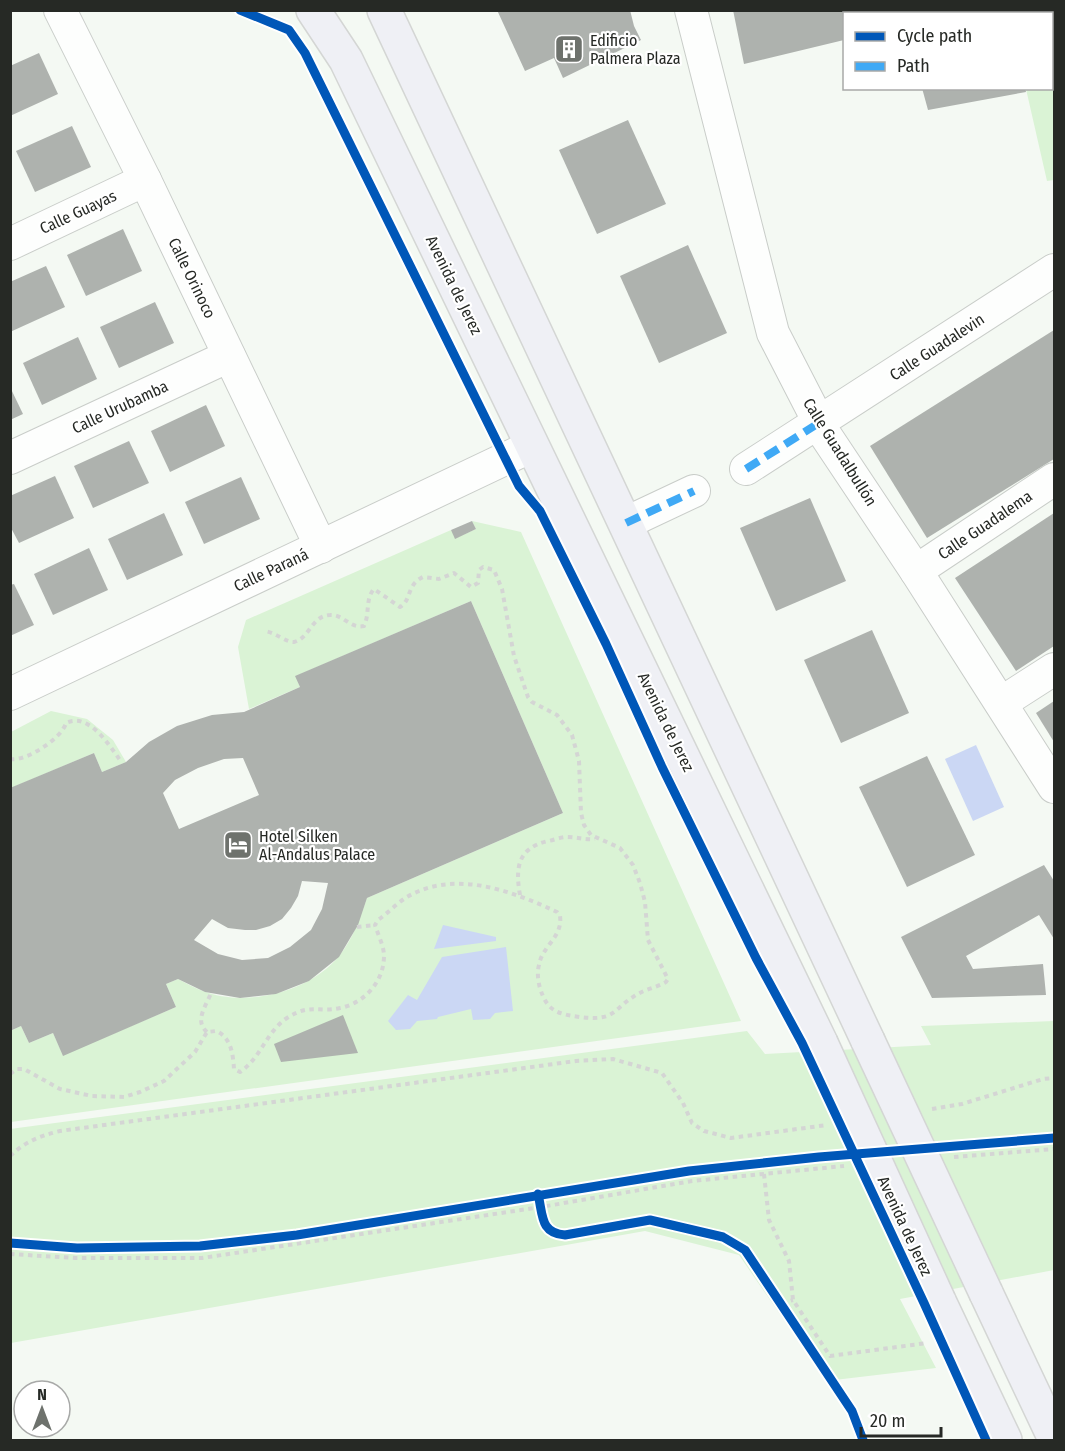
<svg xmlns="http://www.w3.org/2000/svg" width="1065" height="1451" viewBox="0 0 1065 1451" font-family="'Fira Sans Condensed',sans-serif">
<rect width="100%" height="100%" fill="#f4f9f3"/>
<g fill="#daf3d5">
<path d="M1008,11H1054V180L1047,181L1026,89L1052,88V14L1009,13Z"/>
<path d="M472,521L521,532L741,1021L11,1122L10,1031L21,1026L29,1043L53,1033L63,1055L176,1007L166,984L178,979C186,983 195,988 203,991C246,1008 310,992 339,956C353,939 360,918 367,898L563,813L471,601L296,676L300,687L249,709L238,647L246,620L451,530L456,538L476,529Z"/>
<path d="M51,711L87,719L113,740L126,762L102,772L94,753L11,788V732Z"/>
<path d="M1054,1021V1270L900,1299L936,1368L826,1381L739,1255L645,1231L11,1343L10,1129L747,1031L765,1054L931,1045L921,1026Z"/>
</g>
<g fill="#cbd7f4">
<path d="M976,745L1004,807L973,821L945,759Z"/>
<path d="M443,925L496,937V941L434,949Z"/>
<path d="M506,947L513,1011L495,1013L490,1019L473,1020L471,1009L438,1017L437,1019L417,1021L410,1029L396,1030L388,1021L408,995L417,1000L442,957Z"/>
</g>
<g fill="#aeb2ae" fill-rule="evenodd">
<path d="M497,10H630L634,26L641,40L563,78L554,58L525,71Z"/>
<path d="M733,10H1008L1009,14H844V40L744,64Z"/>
<path d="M39,53L58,94L10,116V66Z"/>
<path d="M922,88H1025L1026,92L928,110Z"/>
<path d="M628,120L666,204L597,234L559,150Z"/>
<path d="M72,126L91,167L35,192L16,151Z"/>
<path d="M123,229L142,271L86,296L67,255Z"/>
<path d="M688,245L727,333L659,363L620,276Z"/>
<path d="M46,266L65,307L10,332V282Z"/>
<path d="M155,302L174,343L119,368L100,327Z"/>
<path d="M1054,330V459L927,538L870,446Z"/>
<path d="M78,337L97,379L42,405L23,363Z"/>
<path d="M10,387L23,414L10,420Z"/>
<path d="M206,405L225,446L170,472L151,431Z"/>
<path d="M129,441L149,483L93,508L74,466Z"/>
<path d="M55,476L74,518L19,543L10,526V496Z"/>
<path d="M241,477L260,519L204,544L185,502Z"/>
<path d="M810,498L846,581L776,611L740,528Z"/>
<path d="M164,513L183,555L127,580L108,539Z"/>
<path d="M1054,513V646L1016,671L955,578Z"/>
<path d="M472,521L476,529L455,539L451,530Z"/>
<path d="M89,548L108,590L53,615L34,574Z"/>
<path d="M14,584L34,625L10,636V585Z"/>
<path d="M471,601L563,813L367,898L358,925L339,957L309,981L276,994L240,998L205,992L178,979L166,984L176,1007L63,1056L53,1033L29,1043L21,1026L10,1031V788L94,753L102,772L126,762L149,742L177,726L212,715L244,712L300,687L295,676ZM243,758L259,795L179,829L163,793L175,780L198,768L224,759ZM302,881L328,883L322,909L311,930L290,947L268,958L242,960L218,954L194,940L212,919L228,928L245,930H256L270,926L282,919L291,908L298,896Z"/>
<path d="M872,630L909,713L841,743L804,660Z"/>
<path d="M1054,701V742L1036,713Z"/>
<path d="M927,756L975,855L907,887L859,787Z"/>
<path d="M1044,865L1054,881V939L1039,915L966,956L973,969L1043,964L1046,995L932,998L901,937Z"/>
<path d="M343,1015L358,1053L281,1062L274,1044Z"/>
</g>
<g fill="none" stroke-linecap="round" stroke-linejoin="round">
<g stroke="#c9cdc9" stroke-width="34">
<g id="minor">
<path d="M60,10L145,180L321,547"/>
<path d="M691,10L773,333L826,436L916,571L1054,787"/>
<path d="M10,244L145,180"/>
<path d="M10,458L229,356"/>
<path d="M746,469L1054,270"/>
<path d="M626,523L694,491"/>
<path d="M916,571L1054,479"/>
<path d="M10,694L532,446"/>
<path d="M1001,703L1054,669"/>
</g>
</g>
<g stroke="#d4d6d4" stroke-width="36">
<g id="major">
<path d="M313,10L346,60L821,1043"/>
<path d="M384,10L868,1041"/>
<path d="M986,1293L1054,1437"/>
<path d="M939,1301L1005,1440"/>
</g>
</g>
<g stroke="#d4d5d4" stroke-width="4" stroke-dasharray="4.5 4.5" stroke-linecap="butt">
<path d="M10,759C26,762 62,738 66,723C89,712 109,745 120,760"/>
<path d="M520,895C515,867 518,848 548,841C554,840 561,837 567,837C577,837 585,840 595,839"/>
<path d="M357,927L375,925"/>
<path d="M207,1032C194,1021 206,1006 211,993"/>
<path d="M10,1074L17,1069H24L60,1089L92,1096L124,1097L140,1092L164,1081L195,1052L207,1032L216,1031C231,1037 233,1054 234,1069L240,1072C261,1058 266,1032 287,1018C310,1003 318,1013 340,1008C365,1003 384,981 384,956C384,946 378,935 375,925L378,920C388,913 397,903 407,897C455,869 512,891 557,912L560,916C563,937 542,946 539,965C537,972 538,981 540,988C547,1011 557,1014 580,1017C589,1018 598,1019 607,1016C617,1012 624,1002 633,997C644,989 656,988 666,982L668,979L648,940L645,902L640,883L633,865L620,848L591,835L584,825L581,813L579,761L572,735L557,715L532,702L528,697L514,656L502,589L494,570L483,567L479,570L478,583L471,587L454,573L439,579L423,577C406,585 412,600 400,607L374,589C365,599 370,614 364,626C350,629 343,614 330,615C311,616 310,638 294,642C287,643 275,632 264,631"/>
<path d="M932,1109L962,1104L1043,1079L1054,1078"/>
<path d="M10,1156C26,1141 40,1136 60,1131L576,1061L613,1059L662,1073L683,1103L692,1123L704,1131L731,1138L827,1125"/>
<path d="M954,1157L1054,1149"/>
<path d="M764,1174L769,1220L789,1261L793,1300L830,1356L927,1343"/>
<path d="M10,1254L75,1258H202L541,1207L692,1181L844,1166"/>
<path d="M782,1303L793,1300"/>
</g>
<use href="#minor" stroke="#fdfefd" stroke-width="32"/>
<use href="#major" stroke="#eff0f5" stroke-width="33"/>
<g stroke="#d4d6d4" stroke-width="36" stroke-linecap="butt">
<g id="major-bridge">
<path d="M868,1041L986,1293"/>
<path d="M821,1043L939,1301"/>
</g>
</g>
<use href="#major-bridge" stroke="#eff0f5" stroke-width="33"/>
<g stroke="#3fa9f5" stroke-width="8" stroke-dasharray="15 8" stroke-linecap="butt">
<path d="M746,469L819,423"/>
<path d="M626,523L694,491"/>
</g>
<g stroke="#fff" stroke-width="13">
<g id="cycleway">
<path d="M240,10L289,30L305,53L519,486L540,511L606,644L662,767L756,958L802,1043L924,1303L986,1440"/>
<path d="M538,1194C543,1215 540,1233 565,1235L650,1220L723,1237L745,1250L852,1411L863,1440"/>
<path d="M10,1243L77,1248L200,1246L297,1235L689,1171L819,1157L1054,1138"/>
</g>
</g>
<use href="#cycleway" stroke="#0057b8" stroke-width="9"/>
</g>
<defs>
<g id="building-square" transform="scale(1.5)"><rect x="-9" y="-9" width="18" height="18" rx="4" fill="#6e726d" stroke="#fff"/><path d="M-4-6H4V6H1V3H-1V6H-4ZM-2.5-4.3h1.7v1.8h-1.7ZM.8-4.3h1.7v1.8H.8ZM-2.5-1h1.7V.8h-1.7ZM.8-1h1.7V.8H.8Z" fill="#fff"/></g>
<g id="hotel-square" transform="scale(1.5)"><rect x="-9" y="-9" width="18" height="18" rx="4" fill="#6e726d" stroke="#fff"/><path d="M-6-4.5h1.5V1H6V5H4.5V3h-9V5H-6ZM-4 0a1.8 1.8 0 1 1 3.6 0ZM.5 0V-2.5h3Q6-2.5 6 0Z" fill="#fff"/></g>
</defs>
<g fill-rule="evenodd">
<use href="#building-square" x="569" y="49"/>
<use href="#hotel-square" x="238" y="845"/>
</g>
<g text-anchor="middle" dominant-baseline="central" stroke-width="4.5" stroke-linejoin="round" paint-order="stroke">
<g font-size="16" fill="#262925" stroke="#fff" text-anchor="start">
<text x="590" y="40">Edificio<tspan x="590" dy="18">Palmera Plaza</tspan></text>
<text x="259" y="836">Hotel Silken<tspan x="259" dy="18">Al-Andalus Palace</tspan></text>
</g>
<g font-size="16" fill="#262925" stroke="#fff">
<text transform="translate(78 212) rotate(-25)">Calle Guayas</text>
<text transform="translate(192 278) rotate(64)">Calle Orinoco</text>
<text transform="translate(454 285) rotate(64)">Avenida de Jerez</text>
<text transform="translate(937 347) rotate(-33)">Calle Guadalevin</text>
<text transform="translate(120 407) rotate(-25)">Calle Urubamba</text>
<text transform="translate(840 452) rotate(58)">Calle Guadalbullón</text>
<text transform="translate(985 525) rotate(-34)">Calle Guadalema</text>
<text transform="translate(271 570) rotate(-25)">Calle Paraná</text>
<text transform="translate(666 722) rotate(64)">Avenida de Jerez</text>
<text transform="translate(905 1226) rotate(65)">Avenida de Jerez</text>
</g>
</g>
<rect width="1065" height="1451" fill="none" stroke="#262925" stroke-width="24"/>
<rect x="843" y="12" width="210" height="78" fill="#ffffff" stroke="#a8a9a8" stroke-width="1.5"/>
<rect x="855" y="32" width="30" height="9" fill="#0057b8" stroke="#a8a9a8" stroke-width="1.5"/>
<text x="897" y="42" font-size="18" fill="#262925">Cycle path</text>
<rect x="855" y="62" width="30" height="9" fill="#3fa9f5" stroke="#a8a9a8" stroke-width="1.5"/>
<text x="897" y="72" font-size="18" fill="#262925">Path</text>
<g transform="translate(42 1409)"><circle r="28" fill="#ffffff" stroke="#a8a9a8" stroke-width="1.5"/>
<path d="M0-4.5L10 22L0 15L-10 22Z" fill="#6e726d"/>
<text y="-9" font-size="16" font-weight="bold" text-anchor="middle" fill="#262925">N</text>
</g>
<path d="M861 1427v9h80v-9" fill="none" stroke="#262925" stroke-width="3"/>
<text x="870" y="1427" font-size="18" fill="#262925" stroke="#ffffff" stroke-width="4.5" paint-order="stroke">20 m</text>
</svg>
